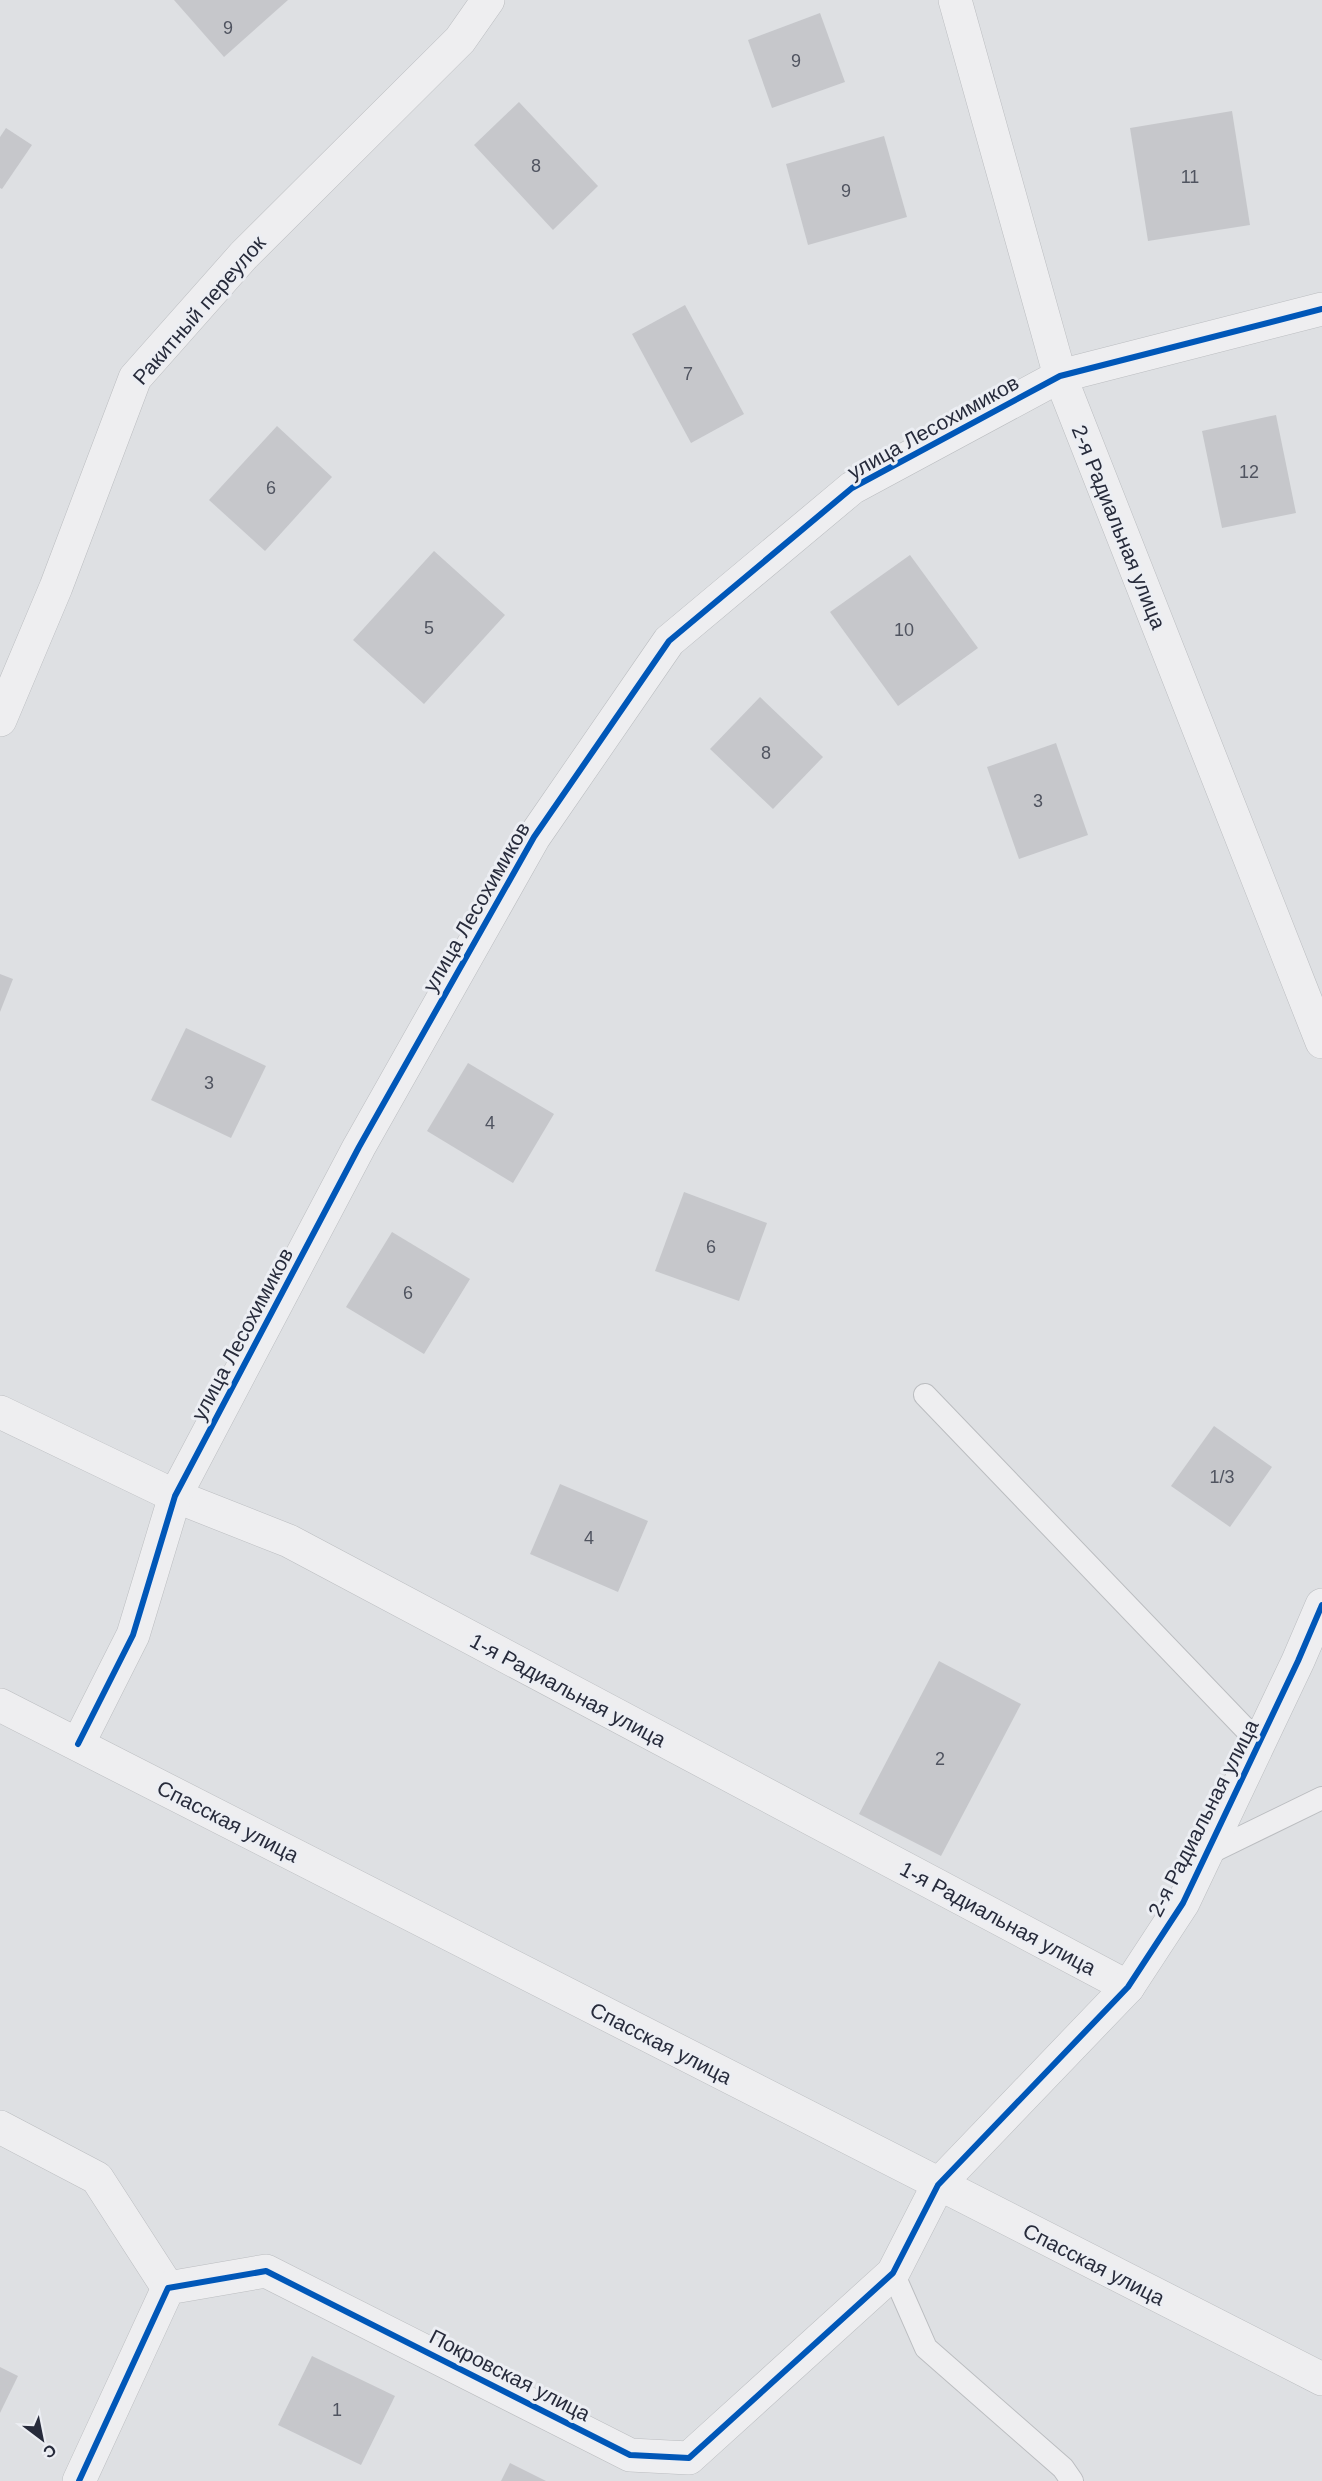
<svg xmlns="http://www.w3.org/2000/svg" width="1322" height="2481" viewBox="0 0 1322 2481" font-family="Helvetica,sans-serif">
<rect width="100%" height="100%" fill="#dee0e3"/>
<g fill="#c6c7cb">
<path d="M174,0H288L224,57Z"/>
<path d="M820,13L845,82L772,108L748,40Z"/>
<path d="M519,102L598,186L553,230L474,145Z"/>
<path d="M1232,111L1250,225L1148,241L1130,128Z"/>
<path d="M6,128L32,145L2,189L0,188V137Z"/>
<path d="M884,136L907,217L808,245L786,164Z"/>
<path d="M685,305L744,414L691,443L632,334Z"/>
<path d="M1276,415L1296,513L1222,528L1202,431Z"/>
<path d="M277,426L332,477L265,551L209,500Z"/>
<path d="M434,551L505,615L424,704L353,640Z"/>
<path d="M910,555L978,648L898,706L830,612Z"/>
<path d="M760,697L823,757L773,809L710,749Z"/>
<path d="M1056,743L1088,835L1019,859L987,767Z"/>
<path d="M0,974L13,979L0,1012Z"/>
<path d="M186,1028L266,1066L231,1138L151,1100Z"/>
<path d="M468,1063L554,1114L513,1183L427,1131Z"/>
<path d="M684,1192L767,1223L739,1301L655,1271Z"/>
<path d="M392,1232L470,1279L424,1354L346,1307Z"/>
<path d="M1214,1426L1272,1467L1230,1527L1171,1486Z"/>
<path d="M560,1484L648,1521L618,1592L530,1554Z"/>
<path d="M939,1661L1021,1704L941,1856L859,1814Z"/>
<path d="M312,2356L395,2396L361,2465L278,2425Z"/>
<path d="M0,2367L18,2376L0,2413Z"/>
<path d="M510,2463L546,2481H501Z"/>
</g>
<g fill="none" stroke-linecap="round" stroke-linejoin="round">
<g stroke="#bbbdc0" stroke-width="24">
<g id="service">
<path d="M925,1395L1259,1743"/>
<path d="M1207,1854L1322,1798"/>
<path d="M893,2273L926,2348L1063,2468L1072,2481"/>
</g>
</g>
<g stroke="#bbbdc0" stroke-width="34">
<g id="minor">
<path d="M955,0L1060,376L1322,1042"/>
<path d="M0,720L56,587L135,378L244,255L460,40L488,0"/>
<path d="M0,1412L175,1496L289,1541L1128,1987"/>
<path d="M78,1744L133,1635L175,1496L359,1147L534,837L669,641L852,488L1060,376L1322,309"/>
<path d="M0,2127L97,2178L168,2288"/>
<path d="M79,2481L168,2288L266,2271L630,2455L689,2458L893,2273L938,2185L1128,1987L1183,1903L1298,1661L1322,1605"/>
</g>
</g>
<g stroke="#bbbdc0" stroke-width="34">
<path id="tertiary" d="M0,1705L1322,2379"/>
</g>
<use href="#service" stroke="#eeeef0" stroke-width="22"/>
<use href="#minor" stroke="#eeeef0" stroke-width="33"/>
<use href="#tertiary" stroke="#eeeef0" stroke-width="33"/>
<g stroke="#eceef3" stroke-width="10">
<g id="cycleway">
<path d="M78,1744L133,1635L175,1496L359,1147L534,837L669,641L852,488L1060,376L1322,309"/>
<path d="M79,2481L168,2288L266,2271L630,2455L689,2458L893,2273L938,2185L1128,1987L1183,1903L1298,1661L1322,1605"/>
</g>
</g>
<use href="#cycleway" stroke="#0057b8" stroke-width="6"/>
</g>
<g text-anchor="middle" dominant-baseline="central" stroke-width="6" stroke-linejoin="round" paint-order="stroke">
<g font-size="18" fill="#505460">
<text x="228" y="28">9</text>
<text x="796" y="61">9</text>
<text x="536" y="166">8</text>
<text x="1190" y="177">11</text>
<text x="846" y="191">9</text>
<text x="688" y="374">7</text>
<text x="1249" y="472">12</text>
<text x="271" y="488">6</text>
<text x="429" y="628">5</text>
<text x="904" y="630">10</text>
<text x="766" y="753">8</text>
<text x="1038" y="801">3</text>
<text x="209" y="1083">3</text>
<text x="490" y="1123">4</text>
<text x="711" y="1247">6</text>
<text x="408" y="1293">6</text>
<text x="1222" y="1477">1/3</text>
<text x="589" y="1538">4</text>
<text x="940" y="1759">2</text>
<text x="337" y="2410">1</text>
</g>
<g font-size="21" fill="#272b3b" stroke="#eceef3">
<text transform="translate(199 310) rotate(-49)">Ракитный переулок</text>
<text transform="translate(933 427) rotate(-29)">улица Лесохимиков</text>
<text transform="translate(1119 527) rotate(68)">2-я Радиальная улица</text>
<text transform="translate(476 907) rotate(-60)">улица Лесохимиков</text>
<text transform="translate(242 1334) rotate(-62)">улица Лесохимиков</text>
<text transform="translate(568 1690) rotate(28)">1-я Радиальная улица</text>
<text transform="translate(1203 1818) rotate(-63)">2-я Радиальная улица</text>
<text transform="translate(228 1821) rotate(27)">Спасская улица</text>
<text transform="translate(998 1918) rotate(28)">1-я Радиальная улица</text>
<text transform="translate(661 2043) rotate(27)">Спасская улица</text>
<text transform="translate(1094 2264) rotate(27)">Спасская улица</text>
<text transform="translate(510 2375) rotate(27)">Покровская улица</text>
</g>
</g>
<g transform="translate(42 2439) rotate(148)" stroke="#eceef3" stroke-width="4.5" paint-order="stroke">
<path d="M0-4.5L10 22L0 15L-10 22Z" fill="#272b3b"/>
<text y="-9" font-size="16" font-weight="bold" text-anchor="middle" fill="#272b3b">С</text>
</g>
</svg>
